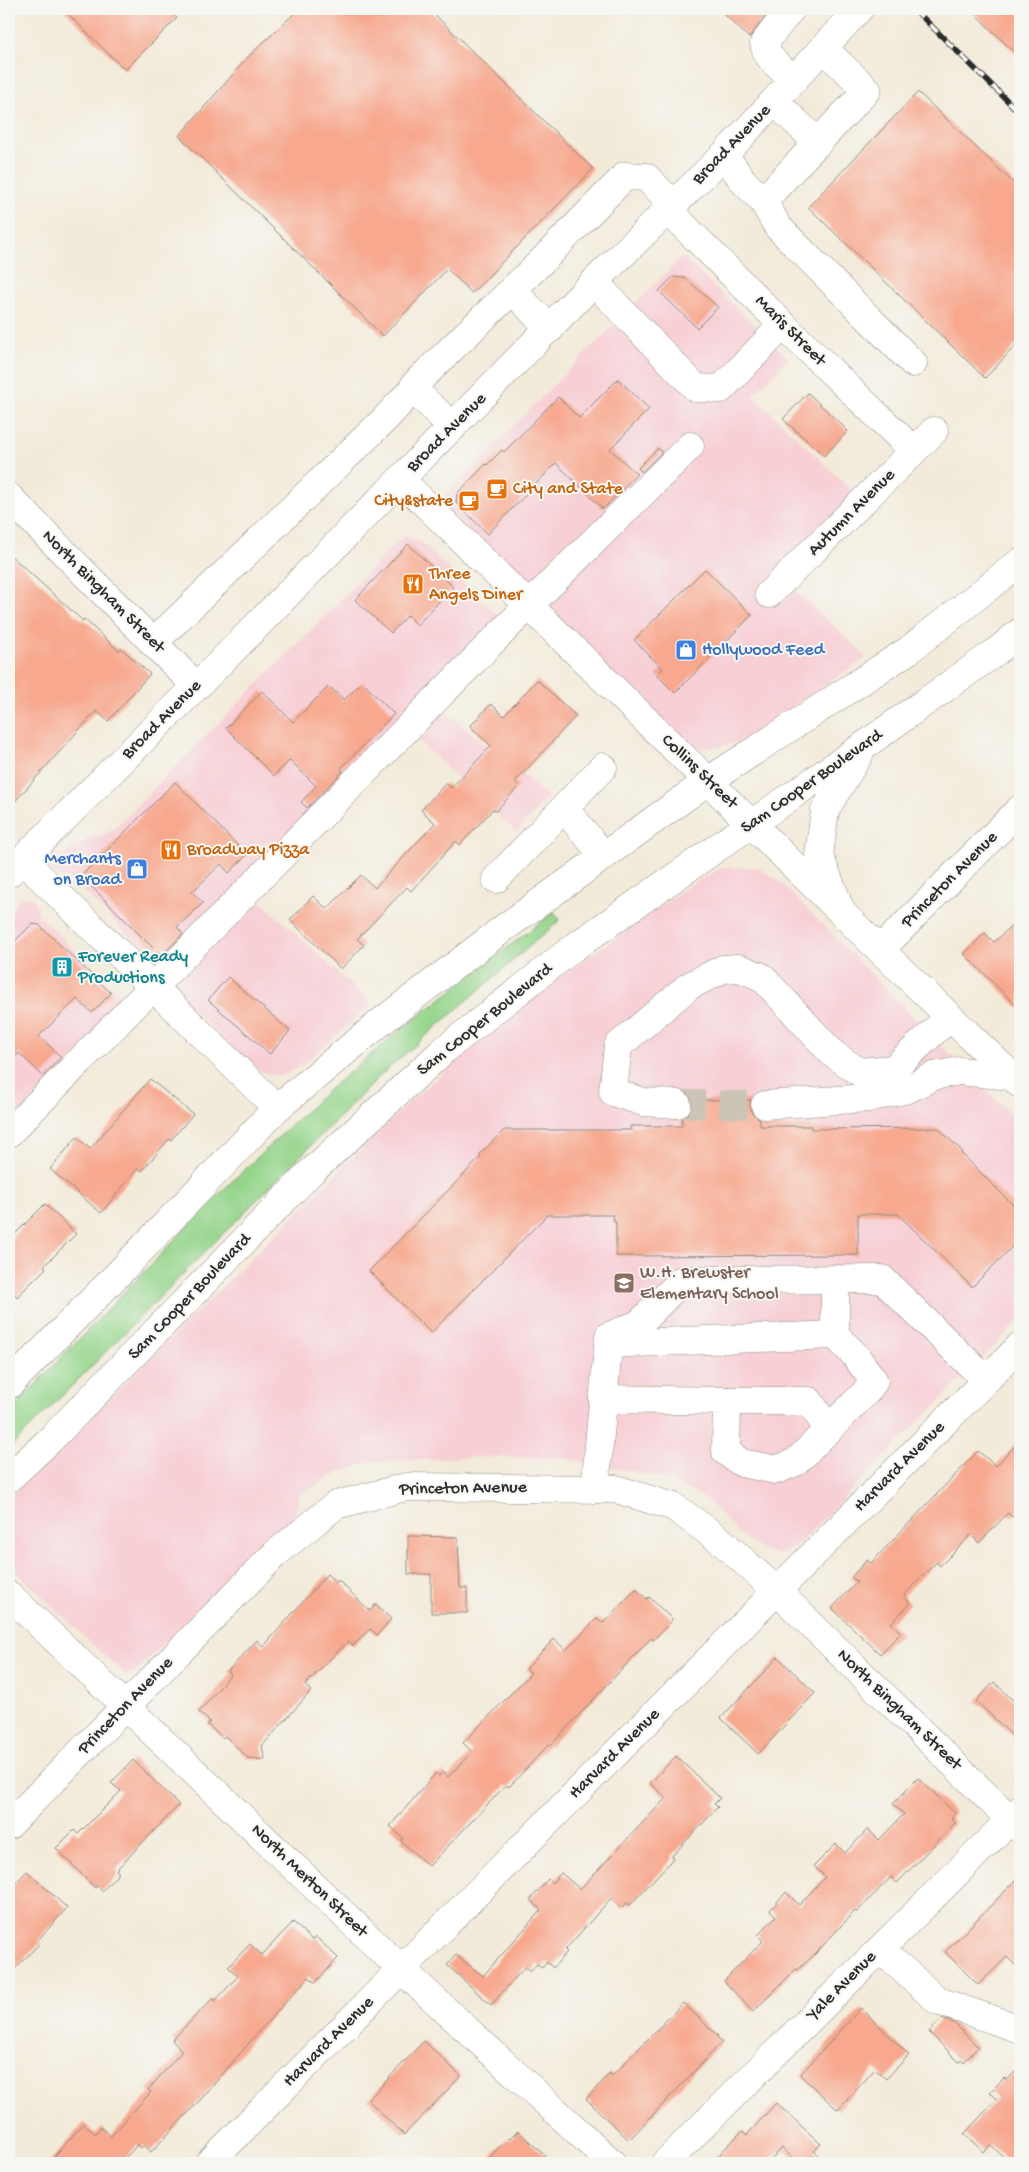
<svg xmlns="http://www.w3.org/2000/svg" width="1029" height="2172" viewBox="0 0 1029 2172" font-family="'Gochi Hand',sans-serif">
<rect width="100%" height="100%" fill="#f6f6f2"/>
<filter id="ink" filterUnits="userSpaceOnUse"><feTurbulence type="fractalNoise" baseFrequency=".02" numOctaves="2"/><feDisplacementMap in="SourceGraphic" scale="10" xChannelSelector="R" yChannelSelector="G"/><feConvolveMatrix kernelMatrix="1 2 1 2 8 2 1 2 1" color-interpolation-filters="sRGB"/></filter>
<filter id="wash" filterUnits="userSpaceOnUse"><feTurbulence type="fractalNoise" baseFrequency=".0096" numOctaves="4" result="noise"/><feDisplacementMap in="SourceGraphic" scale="20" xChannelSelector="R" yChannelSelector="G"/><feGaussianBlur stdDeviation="1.12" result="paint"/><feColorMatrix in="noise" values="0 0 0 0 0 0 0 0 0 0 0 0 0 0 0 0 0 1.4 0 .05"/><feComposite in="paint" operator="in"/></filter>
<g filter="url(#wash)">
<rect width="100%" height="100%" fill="#f3ebda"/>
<g fill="#f7cfd5">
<path d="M684,258L789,358L753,395L855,494L774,571L867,657L740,741L721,747L700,749L677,736L530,595L446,508L442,497L680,259Z"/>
<path d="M404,536L421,542L504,621L164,971L70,878L60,877L50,869L75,846L92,837L101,836L113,830Z"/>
<path d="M440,707L549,797L516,832L413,736Z"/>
<path d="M723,867L758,868L777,879L1020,1124V1320L799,1543L779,1555L762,1550L739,1534L708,1500L668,1480L641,1473L563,1458L479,1457L370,1462L340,1472L300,1494L293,1519L133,1674H125L111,1662L9,1565V1498L409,1102L531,998L684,889Z"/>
<path d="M254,895L372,1004L312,1057L294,1070L280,1076L261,1072L251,1065L175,992L170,984Z"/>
<path d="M24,896L30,897L36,903L39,915L128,1005L9,1124V918L10,912L18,900Z"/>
</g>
<path fill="#95d58b" stroke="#60805b" d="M554,912L560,920L382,1074L9,1449V1412L221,1192L327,1091L399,1031Z"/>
<g id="blocks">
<g fill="#f7a88e">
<path d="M63,9H168L177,18L125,70Z"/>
<path d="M299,9H429L593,169L472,293L447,269L383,336L179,136L248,57Z"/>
<path d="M719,9H771L749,38Z"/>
<path d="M970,9H1020V58Z"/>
<path d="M918,92L1020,189V341L985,378L808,207Z"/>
<path d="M673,277L685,278L718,307L697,328L659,291Z"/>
<path d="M618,379L649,409L610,449L637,474L603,509L556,463L488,534L456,503L457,494L486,464L487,465L502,450L504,452L558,397L579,418Z"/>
<path d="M808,393L848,431L824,456L783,419Z"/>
<path d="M658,448L662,452L642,472L638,468Z"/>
<path d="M408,544L453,587L417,625L408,615L391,633L355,600Z"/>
<path d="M9,554L83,621L84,619L119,651L121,648L150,674L108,721L96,711L9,808Z"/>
<path d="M705,569L752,615L675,693L657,675L663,669L634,640Z"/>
<path d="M537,680L576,716L515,782L519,786L496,811L493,809L460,845L456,841L411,891L407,887L357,939L364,945L341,969L290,920L313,896L327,909L361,875L375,888L435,823L421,810L446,783L451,788L491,746L470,726L491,704L504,716Z"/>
<path d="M362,682L394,714L341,768L343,771L307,808L301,802L316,786L290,760L274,776L226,728L262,691L293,722L329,686L344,700Z"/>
<path d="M175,782L247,855L229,873L221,864L192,892L203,903L177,927L183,934L161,956L81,876Z"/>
<path d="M1020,918V1009L964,954L985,933L994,942Z"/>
<path d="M32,924L39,925L111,993L92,1013L77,999L39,1036L61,1057L43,1076L19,1053L9,1064V947Z"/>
<path d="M228,977L290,1031L270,1054L208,1000Z"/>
<path d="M150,1079L193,1114L171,1140L169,1139L142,1171L138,1168L101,1213L50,1169L77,1137L90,1149Z"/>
<path d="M692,1100H751L750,1107L752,1113L760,1119V1126H811V1129L938,1128L963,1152L961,1153L1020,1212V1239L972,1287L898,1214H858V1255L616,1256V1222H614L613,1215H547L431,1333L369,1271L481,1157L479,1155L504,1130H631L630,1126H682V1118L690,1112L692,1105Z"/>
<path d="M45,1204L76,1234L44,1266L46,1268L17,1297L9,1288V1240Z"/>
<path d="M1020,1440V1508L1012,1517L1008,1513L979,1543L971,1535L940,1566L937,1562L904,1595L910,1604L891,1623L901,1633L880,1654L832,1608L857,1582L851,1577L867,1560L871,1563L978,1451L996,1466Z"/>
<path d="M408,1536L458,1537L460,1588H467V1613H431V1574H408Z"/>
<path d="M327,1574L336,1583L338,1580L370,1611L376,1604L391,1619L377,1635L370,1629L353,1646L348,1641L305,1685L311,1691L262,1746L265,1760L248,1758L225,1736L223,1738L207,1724L210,1722L199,1712L231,1674L228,1671L257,1640L263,1647Z"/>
<path d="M636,1589L647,1599L649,1597L672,1619L670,1623L653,1640L651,1638L550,1746L549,1744L509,1787L506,1785L429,1866L401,1841L403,1838L390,1826L436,1773L439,1776L443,1772L448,1777L472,1752L463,1743L531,1673L526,1669L554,1639L566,1650L597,1618L603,1623Z"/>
<path d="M778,1657L815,1693L758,1754L721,1718Z"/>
<path d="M994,1682L1020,1707V1743L976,1701Z"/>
<path d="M676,1756L720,1798L714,1804L718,1807L672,1856L673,1858L670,1862L630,1905L627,1903L622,1908L611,1898L565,1950L567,1952L553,1968L547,1962L542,1968L537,1964L530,1972L525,1967L491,2005L447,1965L456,1955L483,1976L541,1910L530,1900L548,1879L552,1883L561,1873L580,1889L666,1798L650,1783Z"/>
<path d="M133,1760L179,1805L116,1870L119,1873L102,1891L97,1885L95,1888L56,1848L74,1830L78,1834L121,1791L111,1783Z"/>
<path d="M918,1778L955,1813L951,1818L955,1823L897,1883L891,1877L857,1912L855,1911L817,1952L798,1970L796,1969L753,2012L724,1981L763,1941L758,1935L776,1916L770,1910L786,1892L799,1905L825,1877L814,1866L836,1844L845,1853L868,1829L879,1840L904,1814L893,1804Z"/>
<path d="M27,1871L67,1908L38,1940L40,1943L9,1975V1890Z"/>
<path d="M1020,1876V1970L1007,1957L978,1985L945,1952Z"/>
<path d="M293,1922L312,1940L316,1937L338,1958L315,1983L309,1977L261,2029L203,2097L151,2152L144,2145L141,2148L138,2144L121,2163H48L84,2123L95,2134L101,2127L111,2136L151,2092L148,2090L182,2051L172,2040L213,1998L215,2001L238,1976L228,1967L250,1944L262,1955Z"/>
<path d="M683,2003L718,2036L717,2037L722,2042L629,2140L586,2099L610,2073L612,2076Z"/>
<path d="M861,2008L909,2055L886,2079L875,2069L838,2110L800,2075Z"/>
<path d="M941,2019L954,2023L978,2047L964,2062L962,2060L959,2062L929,2032Z"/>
<path d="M424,2041L461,2076L404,2135L368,2100Z"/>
<path d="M1020,2067V2163H1010L991,2145L984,2152L964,2134L997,2099L990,2092L1004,2078L1007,2080Z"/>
<path d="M776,2103L821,2144L814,2151L828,2163H798L782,2148L768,2163H711L742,2131L747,2135Z"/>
<path d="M518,2131L553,2163H484L508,2138L510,2139Z"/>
</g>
</g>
</g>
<g filter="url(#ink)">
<use href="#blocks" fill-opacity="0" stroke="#8f8b82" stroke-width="1"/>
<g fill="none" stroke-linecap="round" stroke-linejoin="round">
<path stroke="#cbc5b7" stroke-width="28" stroke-dasharray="28 14" stroke-linecap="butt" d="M677,1104L765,1105"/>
<g stroke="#8f8b82" stroke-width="29">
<g id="minor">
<path d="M791,9L764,43C766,59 782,69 794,79"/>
<path d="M774,101L818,143"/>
<path d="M724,155L744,182L763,201L867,90L823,48"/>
<path d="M763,201L778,227L913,363"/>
<path d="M668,210L783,325L914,451"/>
<path d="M594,282L696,388L721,389L783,325"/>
<path d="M512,290L550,329"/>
<path d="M453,427L413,389L415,384L538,265L625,176L646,177L674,205"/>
<path d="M401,480L880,950L1020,1084"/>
<path d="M9,497L196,686"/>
<path d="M769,594L934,431"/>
<path d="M153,643L384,420L413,389"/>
<path d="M564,808L604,856"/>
<path d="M22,859L277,1108"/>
<path d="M9,873L218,665L594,282L724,155L859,9"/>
<path d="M496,879L603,767"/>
<path d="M880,950L1020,809"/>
<path d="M677,1104L643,1102L613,1092L618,1046L689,986L723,969L739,968L762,977L832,1053L859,1072L893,1069L950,1017"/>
<path d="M765,1105L868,1098L908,1089L934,1076L959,1071L1012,1076"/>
<path d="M9,1133L506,628L690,446"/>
<path d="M610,1344L835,1335"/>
<path d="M603,1399L727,1401L726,1452L742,1463L776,1470L796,1462L867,1391L874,1381L854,1354L835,1335V1279"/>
<path d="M727,1401H809L829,1430"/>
<path d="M595,1489L609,1336L639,1324L682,1280L882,1279L986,1380"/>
<path d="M9,1595L401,1969L612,2163"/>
<path d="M9,1825L275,1554L336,1505L406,1487L616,1489L674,1507L720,1540L777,1591L1020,1829"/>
<path d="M880,1949L938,2001L1020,2029"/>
<path d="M209,2163L1020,1346"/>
<path d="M665,2163L1020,1810"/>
</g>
</g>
<g stroke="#8f8b82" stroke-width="29">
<g id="major">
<path d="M841,911L819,855L825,810L859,755"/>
<path d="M9,1385L118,1274L277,1108L381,1022L504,928L708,781L909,650L1020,562"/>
<path d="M9,1478L51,1439L311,1172L444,1050L573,948L869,742L997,651L1020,632"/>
</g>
</g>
<use href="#minor" stroke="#fff" stroke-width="28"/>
<use href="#major" stroke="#fff" stroke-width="28"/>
<g stroke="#2b2b2b" stroke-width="5.5">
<path id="rail" d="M914,9L1020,113"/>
</g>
<use href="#rail" stroke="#f6f6f2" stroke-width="4" stroke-dasharray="11" stroke-linecap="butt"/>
</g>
</g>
<defs>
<g id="cafe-square" transform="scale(1.125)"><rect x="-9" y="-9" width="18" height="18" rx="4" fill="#e8710a" stroke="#f6f6f2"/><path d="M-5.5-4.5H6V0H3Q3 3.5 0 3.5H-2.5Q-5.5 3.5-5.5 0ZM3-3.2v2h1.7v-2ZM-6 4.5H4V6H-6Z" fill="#fff"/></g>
<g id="restaurant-square" transform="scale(1.125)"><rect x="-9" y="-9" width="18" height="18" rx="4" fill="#e8710a" stroke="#f6f6f2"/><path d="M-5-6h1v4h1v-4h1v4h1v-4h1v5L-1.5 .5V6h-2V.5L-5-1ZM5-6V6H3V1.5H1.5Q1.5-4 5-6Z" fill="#fff"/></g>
<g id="shop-square" transform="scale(1.125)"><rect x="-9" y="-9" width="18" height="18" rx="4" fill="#3f7fe0" stroke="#f6f6f2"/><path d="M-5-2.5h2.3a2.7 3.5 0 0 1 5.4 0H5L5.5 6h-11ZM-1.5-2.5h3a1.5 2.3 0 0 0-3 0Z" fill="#fff"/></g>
<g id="building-square" transform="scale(1.125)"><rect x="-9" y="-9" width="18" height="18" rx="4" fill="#0f9aa8" stroke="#f6f6f2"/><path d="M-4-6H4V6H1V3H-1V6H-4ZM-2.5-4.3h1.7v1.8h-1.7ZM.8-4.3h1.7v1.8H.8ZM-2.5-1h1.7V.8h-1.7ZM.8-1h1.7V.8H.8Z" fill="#fff"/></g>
<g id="school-square" transform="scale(1.125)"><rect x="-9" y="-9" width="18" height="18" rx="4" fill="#8d6e63" stroke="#f6f6f2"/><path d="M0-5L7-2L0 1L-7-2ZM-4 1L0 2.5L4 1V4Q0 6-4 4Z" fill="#fff"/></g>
</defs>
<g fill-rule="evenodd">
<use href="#cafe-square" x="497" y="489"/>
<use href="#cafe-square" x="469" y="501"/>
<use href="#restaurant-square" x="413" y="584"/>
<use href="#shop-square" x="686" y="650"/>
<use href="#restaurant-square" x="171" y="850"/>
<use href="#shop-square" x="137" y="869"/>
<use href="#building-square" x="62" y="967"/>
<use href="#school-square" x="624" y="1283"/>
</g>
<g text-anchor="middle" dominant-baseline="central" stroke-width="4" stroke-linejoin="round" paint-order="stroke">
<g font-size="18" fill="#2b2b2b" stroke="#f6f6f2">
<text transform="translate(732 145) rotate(-46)">Broad Avenue</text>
<text transform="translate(790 331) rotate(45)">Maris Street</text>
<text transform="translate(447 433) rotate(-45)">Broad Avenue</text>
<text transform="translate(852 513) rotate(-45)">Autumn Avenue</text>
<text transform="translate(103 592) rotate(45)">North Bingham Street</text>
<text transform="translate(162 720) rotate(-45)">Broad Avenue</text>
<text transform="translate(699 772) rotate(44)">Collins Street</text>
<text transform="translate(812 782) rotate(-35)">Sam Cooper Boulevard</text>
<text transform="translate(950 880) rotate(-45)">Princeton Avenue</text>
<text transform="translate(485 1020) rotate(-39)">Sam Cooper Boulevard</text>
<text transform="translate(190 1297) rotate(-46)">Sam Cooper Boulevard</text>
<text transform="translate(900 1467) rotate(-45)">Harvard Avenue</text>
<text transform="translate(463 1489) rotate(-1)">Princeton Avenue</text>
<text transform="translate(126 1706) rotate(-46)">Princeton Avenue</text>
<text transform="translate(899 1710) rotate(44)">North Bingham Street</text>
<text transform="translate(615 1754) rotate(-45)">Harvard Avenue</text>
<text transform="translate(309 1881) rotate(44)">North Merton Street</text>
<text transform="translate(842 1986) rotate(-45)">Yale Avenue</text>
<text transform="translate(329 2042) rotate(-45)">Harvard Avenue</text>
</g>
<g font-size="18" fill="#c56008" stroke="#f6f6f2" text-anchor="start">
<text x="513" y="489">City and State</text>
<text x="453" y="501" text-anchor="end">City&amp;state</text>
<text x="429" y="574">Three<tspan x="429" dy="21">Angels Diner</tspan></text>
<text x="187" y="850">Broadway Pizza</text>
</g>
<g font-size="18" fill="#366cbe" stroke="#f6f6f2" text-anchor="start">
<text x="702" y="650">Hollywood Feed</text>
<text x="121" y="859" text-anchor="end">Merchants<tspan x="121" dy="21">on Broad</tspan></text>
</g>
<g font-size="18" fill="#0d838f" stroke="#f6f6f2" text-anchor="start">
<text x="78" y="957">Forever Ready<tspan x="78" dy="21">Productions</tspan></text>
</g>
<g font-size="18" fill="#785e54" stroke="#f6f6f2" text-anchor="start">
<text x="640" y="1273">W.H. Brewster<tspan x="640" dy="21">Elementary School</tspan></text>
</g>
</g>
<rect width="1029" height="2172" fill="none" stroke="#f6f6f2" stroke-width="30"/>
</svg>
